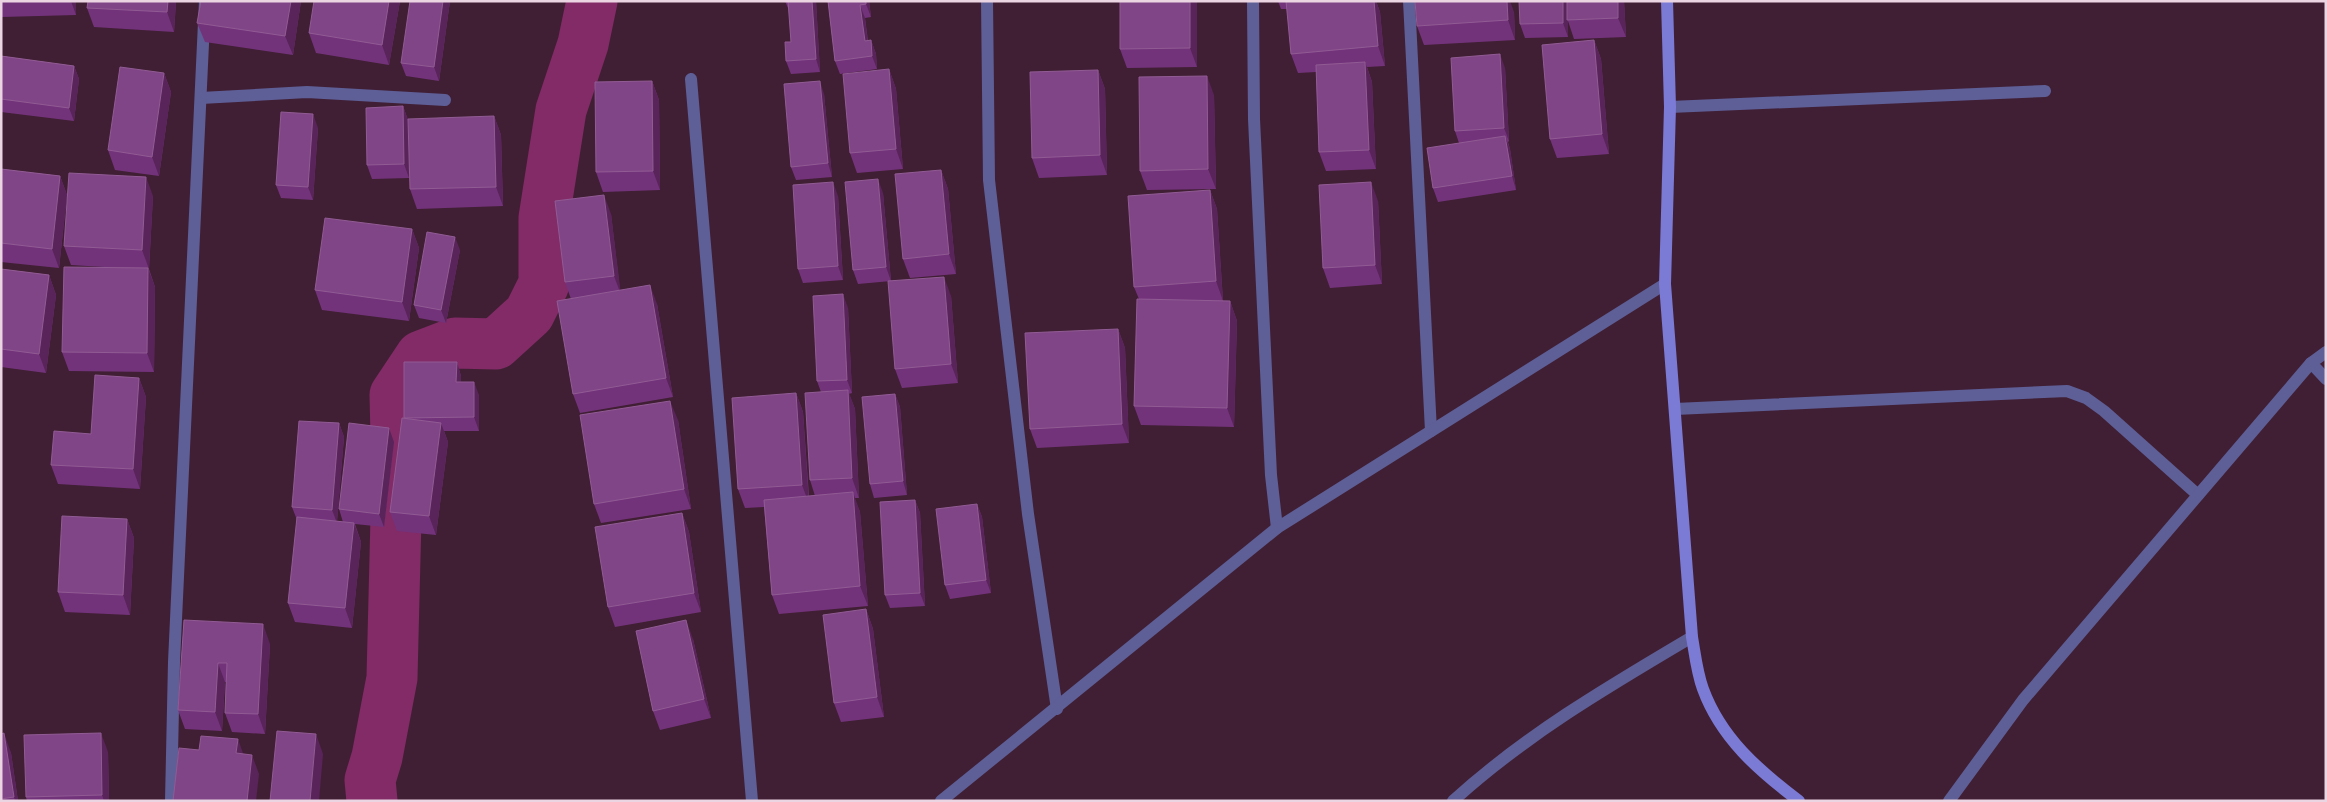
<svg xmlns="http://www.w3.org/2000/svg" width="2327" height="802" viewBox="0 0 2327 802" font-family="'Alegreya Sans',sans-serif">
<rect width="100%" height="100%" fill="#401f34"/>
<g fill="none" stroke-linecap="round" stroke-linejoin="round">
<path stroke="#822b67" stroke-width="51" d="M372,801L370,780L377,757L392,678L397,477L395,395L421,356L455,343L496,344L529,314L544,284V218L561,110L583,44L592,1"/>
<g stroke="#5e5f97" stroke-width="12">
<path d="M987,1L989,180L1028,514L1057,709"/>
<path d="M1253,1L1254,119L1271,475L1277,528"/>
<path d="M1409,1L1431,431"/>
<path d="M691,79L752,801"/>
<path d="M201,98L307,92L445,100"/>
<path d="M1670,107L2045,91"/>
<path d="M2311,363L2326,379"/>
<path d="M1675,409L2067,391L2086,398L2104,411L2198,495"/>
<path d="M171,801L174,662L205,1"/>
<path d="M941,801L1277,528L1665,284"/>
<path d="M1453,801C1524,736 1609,686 1692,637"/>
<path d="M1949,801L2023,700L2311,363L2326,352"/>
</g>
<path stroke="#7b7ad4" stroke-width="12" d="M1667,1L1670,107L1665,284L1692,637C1695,654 1697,673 1703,689C1721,738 1758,770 1799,801"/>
</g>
<g fill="#73337b">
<path d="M1,1H76V15L1,17Z"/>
<path d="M88,1H176L174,32L94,27L87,8Z"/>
<path d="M301,1L293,55L205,42L197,23Z"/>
<path d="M400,1L389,65L316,53L309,33Z"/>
<path d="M450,1L439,81L406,76L401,63Z"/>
<path d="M785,1H816L820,72L791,74L786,61L791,42L789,8H788Z"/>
<path d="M828,1H869L871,17L865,18L868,41L871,40L876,54L877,69L840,74L835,61Z"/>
<path d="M1197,1V67L1127,68L1120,49Z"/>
<path d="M1278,1H1376L1380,12L1385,66L1367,67L1372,82L1376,169L1326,171L1319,152L1316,72L1298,73L1291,54L1287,9H1281Z"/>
<path d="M1624,1L1626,37L1574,39L1568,21V37L1525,38L1520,24Z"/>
<path d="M1514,12L1515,40L1424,45L1417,26Z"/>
<path d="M1594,40L1601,59L1609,154L1557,158L1550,139Z"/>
<path d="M1,56L74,66L79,79L74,121L1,112Z"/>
<path d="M1505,68L1509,141L1508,142L1510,149L1516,190L1438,202L1433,188L1459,143L1455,131Z"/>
<path d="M889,69L896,89L903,169L857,173L850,153Z"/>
<path d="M1098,70L1105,89L1107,175L1039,178L1032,158Z"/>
<path d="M164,73L171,92L159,176L115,170L108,150Z"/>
<path d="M652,81L659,100L660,190L603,192L596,172Z"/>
<path d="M824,94L832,177L796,180L791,167Z"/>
<path d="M1214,95L1216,189L1147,190L1140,171Z"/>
<path d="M403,106L408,120L409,178L372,179L367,165Z"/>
<path d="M494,116L501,135L503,206L417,209L410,189Z"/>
<path d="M318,128L313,200L281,198L276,185Z"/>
<path d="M1,169L60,176L67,195L59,268L1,262Z"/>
<path d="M941,170L948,189L956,274L910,278L903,259Z"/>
<path d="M1210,190L1217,209L1223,301H1218H1230L1237,321L1234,427L1141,425L1134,406L1139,299L1134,287Z"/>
<path d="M883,193L891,281L858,284L853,270Z"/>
<path d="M153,196L149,269L155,287L154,372L69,371L62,352L121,268L71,265L64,246Z"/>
<path d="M838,196L843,280L803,283L798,269Z"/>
<path d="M1378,201L1382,284L1330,288L1323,268Z"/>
<path d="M611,214L620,290L657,304L673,397L580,413L573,394L571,299L565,282Z"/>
<path d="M412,229L419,248L409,321L322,310L315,290Z"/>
<path d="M460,250L446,323L419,318L414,305Z"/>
<path d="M1,269L49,275L56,295L46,373L1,367Z"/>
<path d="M951,296L958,383L902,388L895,369Z"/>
<path d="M848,308L852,393L849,394L855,409L859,498H854L860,512L868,606L779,614L772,595L764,507L745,508L738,489L796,393L803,412L809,496H815L810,480L821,392L817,381Z"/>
<path d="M1118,329L1125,348L1129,443L1037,448L1030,429Z"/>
<path d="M457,362L461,376V382L479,395V431H444L448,442L436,535L397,531L390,512L404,418Z"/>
<path d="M139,378L146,397L140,489L58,484L51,465L91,434Z"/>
<path d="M895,394L900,407L907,495L874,498L870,484Z"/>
<path d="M678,420L691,509L601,523L594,504Z"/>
<path d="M339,423L344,437L337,521L343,522L339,509L394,442L384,527L355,524L361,542L352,628L295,622L288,603L297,520L292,507Z"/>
<path d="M915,500L920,513L925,606L890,608L885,595Z"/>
<path d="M977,504L982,517L991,593L950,599L945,585Z"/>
<path d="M682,513L689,532L701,612L615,627L608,607Z"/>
<path d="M127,519L134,538L130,615L65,612L58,592Z"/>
<path d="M866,609L873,629L884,717L841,722L834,703Z"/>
<path d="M184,620L270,644L265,734L232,732L225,713L226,682H225L222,731L185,729L178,710Z"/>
<path d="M693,639L711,718L660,730L653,711Z"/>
<path d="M1,734L11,753L18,801H1Z"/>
<path d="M108,752L109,801H27L26,797Z"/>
</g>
<g fill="#59245a">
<path d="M71,1H76V15Z"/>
<path d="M168,1H176L174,32L167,12Z"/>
<path d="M291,1H301L293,55L285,36Z"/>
<path d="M389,1H400L389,65L382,45Z"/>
<path d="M443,1H450L439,81L434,67Z"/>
<path d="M812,1H816L820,72L816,59Z"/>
<path d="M866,1H869L871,17L866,4Z"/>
<path d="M1190,1H1197V67L1190,48Z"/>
<path d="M1374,1H1376L1380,12L1385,66L1378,46Z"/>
<path d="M1507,1H1510L1514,12L1515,40L1508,20Z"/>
<path d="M1563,1H1568V37L1563,23Z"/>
<path d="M1618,1H1624L1626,37L1618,18Z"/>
<path d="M860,5L865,18L869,54L865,41Z"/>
<path d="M871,40L876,54L877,69L872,56Z"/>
<path d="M1594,40L1601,59L1609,154L1602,134Z"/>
<path d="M1500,54L1505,68L1509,141L1504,128Z"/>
<path d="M1365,62L1372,82L1376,169L1369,150Z"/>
<path d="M74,66L79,79L74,121L69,108Z"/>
<path d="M889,69L896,89L903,169L896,149Z"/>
<path d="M1098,70L1105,89L1107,175L1100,155Z"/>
<path d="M164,73L171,92L159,176L152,157Z"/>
<path d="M1207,76L1214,95L1216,189L1208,169Z"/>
<path d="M652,81L659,100L660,190L653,171Z"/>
<path d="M820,81L824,94L832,177L828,163Z"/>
<path d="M403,106L408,120L409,178L404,164Z"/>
<path d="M313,114L318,128L313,200L308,187Z"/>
<path d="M494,116L501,135L503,206L496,187Z"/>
<path d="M1505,136L1510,149L1516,190L1512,176Z"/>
<path d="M941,170L948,189L956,274L949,254Z"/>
<path d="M60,176L67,195L59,268L52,249Z"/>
<path d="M146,177L153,196L149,269L142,250Z"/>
<path d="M878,179L883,193L891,281L886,267Z"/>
<path d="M833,182L838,196L843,280L838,266Z"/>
<path d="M1371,182L1378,201L1382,284L1375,265Z"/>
<path d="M1210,190L1217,209L1223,301L1216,281Z"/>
<path d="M604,195L611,214L621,295L614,276Z"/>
<path d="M412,229L419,248L409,321L402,302Z"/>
<path d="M455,237L460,250L446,323L441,310Z"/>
<path d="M148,268L155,287L154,372L147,353Z"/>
<path d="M49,275L56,295L46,373L39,354Z"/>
<path d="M944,277L951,296L958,383L951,364Z"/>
<path d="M650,285L657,304L673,397L666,378Z"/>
<path d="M843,294L848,308L852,393L847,380Z"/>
<path d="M1230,301L1237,321L1234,427L1227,408Z"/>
<path d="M1118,329L1125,348L1129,443L1122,424Z"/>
<path d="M457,362L461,376V395L456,382Z"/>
<path d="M139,378L146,397L140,489L133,469Z"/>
<path d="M474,382L479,395V431L474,417Z"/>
<path d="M848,390L855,409L859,498L852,478Z"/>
<path d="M796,393L803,412L809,504L802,485Z"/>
<path d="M895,394L900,407L907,495L903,481Z"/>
<path d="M670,401L678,420L691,509L684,489Z"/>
<path d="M339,423L344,437L337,523L332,510Z"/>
<path d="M441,423L448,442L436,535L429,516Z"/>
<path d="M389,428L394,442L384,527L379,514Z"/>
<path d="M853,492L860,512L868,606L860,586Z"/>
<path d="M915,500L920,513L925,606L920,593Z"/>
<path d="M977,504L982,517L991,593L986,580Z"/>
<path d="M682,513L689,532L701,612L694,593Z"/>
<path d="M127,519L134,538L130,615L123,595Z"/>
<path d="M354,523L361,542L352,628L345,608Z"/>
<path d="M866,609L873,629L884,717L877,697Z"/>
<path d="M686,620L693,639L711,718L704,699Z"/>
<path d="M263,624L270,644L265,734L258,714Z"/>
<path d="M218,663L225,682L222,731L215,712Z"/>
<path d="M4,733L11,753L18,801H15L14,797Z"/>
<path d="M101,733L108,752L109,801H104L102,795Z"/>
<path d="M316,734L323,754L319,801H310Z"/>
<path d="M238,739L245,759L236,753Z"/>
<path d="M252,755L259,774L256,801H247Z"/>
</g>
<g fill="#804586" stroke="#915b94">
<path d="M88,1H168L167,12L87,8Z"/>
<path d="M201,1H291L285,36L197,23Z"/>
<path d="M314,1H389L382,45L309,33Z"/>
<path d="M410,1H443L434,67L401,63Z"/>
<path d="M788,1H812L816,59L786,61L785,42H791Z"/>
<path d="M828,1H866V4L860,5L865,41L871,40L872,56L835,61Z"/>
<path d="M1120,1H1190V48L1120,49Z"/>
<path d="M1286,1H1374L1378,46L1291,54Z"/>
<path d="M1415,1H1507L1508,20L1417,26Z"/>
<path d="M1519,1H1563V23L1520,24Z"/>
<path d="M1567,1H1618V18L1567,20Z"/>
<path d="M1594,40L1602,134L1550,139L1542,45Z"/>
<path d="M1500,54L1504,128L1455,131L1451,58Z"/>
<path d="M1,56L74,66L69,108L1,99Z"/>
<path d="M1365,62L1369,150L1319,152L1316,65Z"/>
<path d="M120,67L164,73L152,157L108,150Z"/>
<path d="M889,69L896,149L850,153L843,74Z"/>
<path d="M1098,70L1100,155L1032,158L1030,72Z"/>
<path d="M1207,76L1208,169L1140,171L1139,77Z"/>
<path d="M652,81L653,171L596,172L595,82Z"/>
<path d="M820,81L828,163L791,167L784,84Z"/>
<path d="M403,106L404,164L367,165L366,108Z"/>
<path d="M281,112L313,114L308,187L276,185Z"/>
<path d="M494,116L496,187L410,189L408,119Z"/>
<path d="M1505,136L1512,176L1433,188L1427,148Z"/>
<path d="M1,169L60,176L52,249L1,243Z"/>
<path d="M941,170L949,254L903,259L895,174Z"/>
<path d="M69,173L146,177L142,250L64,246Z"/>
<path d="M878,179L886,267L853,270L845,182Z"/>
<path d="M833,182L838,266L798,269L793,185Z"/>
<path d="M1371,182L1375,265L1323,268L1319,185Z"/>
<path d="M1210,190L1216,281L1134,287L1128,196Z"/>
<path d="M604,195L614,276L565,282L555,201Z"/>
<path d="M325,218L412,229L402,302L315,290Z"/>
<path d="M427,232L455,237L441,310L414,305Z"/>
<path d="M64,267L148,268L147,353L62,352Z"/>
<path d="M1,269L49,275L39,354L1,349Z"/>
<path d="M944,277L951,364L895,369L888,281Z"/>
<path d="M650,285L666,378L573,394L557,301Z"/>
<path d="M843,294L847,380L817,381L813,296Z"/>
<path d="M1137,299L1230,301L1227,408L1134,406Z"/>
<path d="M1118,329L1122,424L1030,429L1025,333Z"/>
<path d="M404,362H457L456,382H474V417L404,418Z"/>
<path d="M95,375L139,378L133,469L51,465L54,431L91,434Z"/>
<path d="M848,390L852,478L810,480L805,393Z"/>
<path d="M796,393L802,485L738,489L732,398Z"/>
<path d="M895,394L903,481L870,484L862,397Z"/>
<path d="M670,401L684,489L594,504L580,415Z"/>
<path d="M402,418L441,423L429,516L390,512Z"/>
<path d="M299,421L339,423L332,510L292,507Z"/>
<path d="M349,423L389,428L379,514L339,509Z"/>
<path d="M853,492L860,586L772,595L764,500Z"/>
<path d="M915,500L920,593L885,595L880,502Z"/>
<path d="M977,504L986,580L945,585L936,509Z"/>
<path d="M682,513L694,593L608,607L595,527Z"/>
<path d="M62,516L127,519L123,595L58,592Z"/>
<path d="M297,517L354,523L345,608L288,603Z"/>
<path d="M866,609L877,697L834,703L823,615Z"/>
<path d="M184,620L263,624L258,714L225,713L227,663H218L215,712L178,710Z"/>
<path d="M686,620L704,699L653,711L636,631Z"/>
<path d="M277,731L316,734L310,801H270Z"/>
<path d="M4,733L14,797L1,799V734Z"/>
<path d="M101,733L102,795L26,797L24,735Z"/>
<path d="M201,736L238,739L236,753L252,755L247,801H173L179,748L199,750Z"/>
</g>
<rect width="2327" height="802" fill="none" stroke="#ebd5e2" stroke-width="5"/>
</svg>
